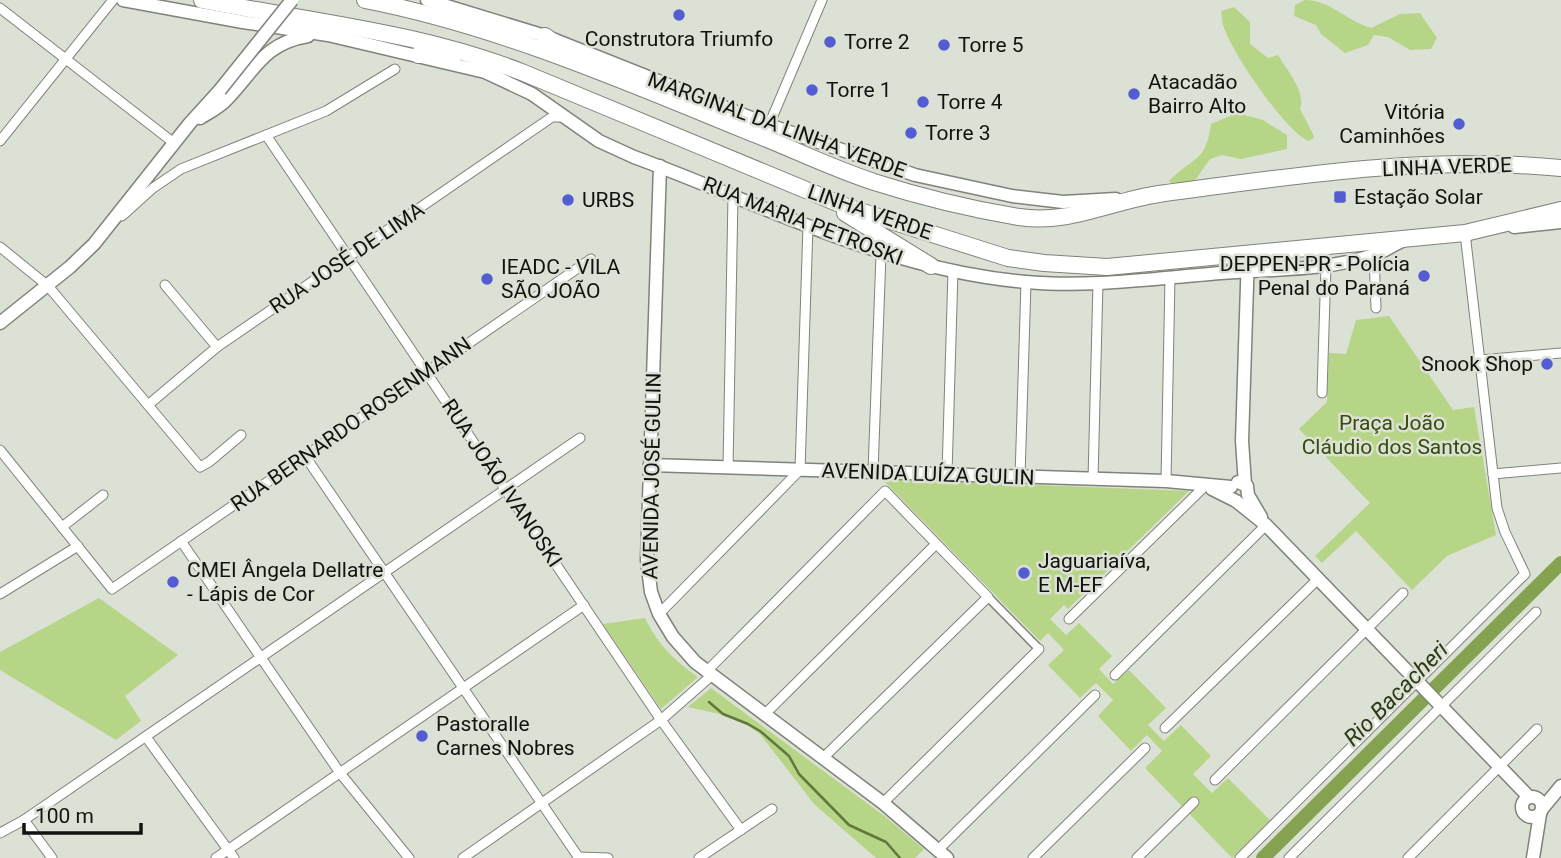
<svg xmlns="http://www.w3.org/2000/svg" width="1561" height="858" viewBox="0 0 1561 858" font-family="Roboto,sans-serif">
<rect width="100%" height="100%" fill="#dce1d6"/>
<g fill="#b7d587">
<path d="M1305,0C1330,0 1347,21 1371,28L1400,14L1420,13L1437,38L1431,49L1410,50L1388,37L1374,35L1368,45L1345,53L1321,34L1316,25L1294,16L1295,5Z"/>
<path d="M1234,7L1250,22V44L1268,58L1278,55C1286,69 1307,93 1300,109L1312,132L1314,138L1309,141C1286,133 1232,52 1224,28C1222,23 1222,17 1221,11Z"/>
<path d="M1237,113L1263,120L1287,135V149L1241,159L1222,155L1210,159L1196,179L1177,190L1169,181C1192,157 1206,163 1211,124Z"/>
<path d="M1389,316L1453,410L1474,407L1496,535L1447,556L1412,590L1356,531L1322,563L1315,556L1370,503L1299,429L1327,402L1329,353L1346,354L1356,320Z"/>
<path d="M882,479L1189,491L1068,609L1064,605L1050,619L1066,635L1079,623L1112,656L1099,669L1113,684L1129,670L1166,708L1148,725L1164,741L1181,725L1211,756L1193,774L1212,793L1228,778L1270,820L1232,858L1145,768L1162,751L1147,735L1131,751L1098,716L1113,700L1096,683L1080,698L1048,665L1064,650L1048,633L1040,641Z"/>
<path d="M99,598L178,655L125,696L141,721L116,740L0,670V652Z"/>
<path d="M645,618C658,645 674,660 698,677L661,709L603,624Z"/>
<path d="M711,688L883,815L924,849L915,858H876L814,804L760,734L745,724L724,715L688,707Z"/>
</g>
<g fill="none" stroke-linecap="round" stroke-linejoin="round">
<path stroke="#62773c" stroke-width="2.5" d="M709,702L723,714L748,724L760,731L789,756L799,774L849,825L886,842L900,858"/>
<path stroke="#84a24f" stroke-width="14" d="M1263,858L1561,563"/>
<g stroke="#7f8379" stroke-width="10">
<path id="pedestrian" d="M988,597L1039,649"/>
</g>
<g stroke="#7f8379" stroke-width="11">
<g id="minor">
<path d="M0,8L174,143"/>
<path d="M769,125L822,0"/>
<path d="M266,135L661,720L741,830"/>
<path d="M0,141L113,0"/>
<path d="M122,216L153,188L181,169L326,111L395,69"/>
<path d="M0,247L48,286L200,467L209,462L241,435"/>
<path d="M1374,255L1376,308"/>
<path d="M165,285L217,347"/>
<path d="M1480,360L1561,353"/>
<path d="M1322,393L1326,265"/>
<path d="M148,405L217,347L552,117H564"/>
<path d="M0,450L112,589L591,259"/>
<path d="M305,456L579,858"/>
<path d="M728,468L733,196"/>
<path d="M873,472L881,254"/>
<path d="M947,474L953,271"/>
<path d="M1493,474L1561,468"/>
<path d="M1020,477L1026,282"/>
<path d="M1093,479L1098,283"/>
<path d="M1166,481L1170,277"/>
<path d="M62,527L103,495"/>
<path d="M181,541L340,773L409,858"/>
<path d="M0,594L78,546"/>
<path d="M659,614L800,470L808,226"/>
<path d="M1069,619L1205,486"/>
<path d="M706,672L885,491L988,597L823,758"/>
<path d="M1115,675L1266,525"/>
<path d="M764,715L936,544"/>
<path d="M1165,728L1318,579"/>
<path d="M146,737L234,858"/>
<path d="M1215,780L1403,593"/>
<path d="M883,803L1039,649"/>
<path d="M24,820L52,858"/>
<path d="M0,833L24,820L580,438"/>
<path d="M938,850L1095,695"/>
<path d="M578,857L608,858"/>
<path d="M216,858L584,605"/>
<path d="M463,858L661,720L711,676"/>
<path d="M699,858L772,809"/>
<path d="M1033,858L1145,748"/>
<path d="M1137,858L1194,802"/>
<path d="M1240,858L1525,574L1505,532L1497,508L1465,233"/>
<path d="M1289,858L1536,612"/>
<path d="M1408,858L1537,729"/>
</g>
</g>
<g stroke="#7f8379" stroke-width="15">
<g id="tertiary">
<path d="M660,166L647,560L651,592L659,614L673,637L695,662L883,803L947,858"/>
<path d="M650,465L1166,481L1231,487"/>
<path d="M1238,482L1247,486L1248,495L1261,517"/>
<path d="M1245,484L1242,441L1248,254"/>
<path d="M1212,489L1236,501L1266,525L1529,797"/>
<circle cx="1532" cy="807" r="10"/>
<path d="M1542,809L1561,786"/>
<path d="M1533,858L1540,814"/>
</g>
</g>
<g stroke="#7f8379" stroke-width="15">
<g id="secondary">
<path d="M123,0L243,22L328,35L485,72L532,94L599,141L634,157C765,205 885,270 1026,282C1091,288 1156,278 1221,273C1271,269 1326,271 1374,255C1383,252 1393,245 1402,241"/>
<path d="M427,0L545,36L769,125L915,175L1012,196L1063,202L1116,199"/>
<path d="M200,118C210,112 220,107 227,99C255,70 264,43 308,36"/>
<path d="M1514,227L1561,222"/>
<path d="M0,323L70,267L94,244L190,123L220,90"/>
</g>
</g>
<g stroke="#7f8379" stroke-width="18">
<g id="trunk">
<path d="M202,0C311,22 421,32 524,73L847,207L1008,258L1044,263L1107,267L1465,233L1561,210"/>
<path d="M365,0C498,26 622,80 747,131C789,147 831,168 874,182C921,197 970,209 1019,217C1068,225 1111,201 1159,194C1292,176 1427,155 1561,168"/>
<path d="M545,36L572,56"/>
<path d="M418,55L454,54"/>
<path d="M845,213L931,266"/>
</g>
</g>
<use href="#pedestrian" stroke="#fff" stroke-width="7"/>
<use href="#minor" stroke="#fff" stroke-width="9"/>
<use href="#tertiary" stroke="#fff" stroke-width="12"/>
<use href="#secondary" stroke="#fff" stroke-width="12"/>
<use href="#trunk" stroke="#fff" stroke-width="16"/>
<g stroke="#7f8379" stroke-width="15" stroke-linecap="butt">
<path id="secondary-bridge" d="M220,90L292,0"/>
</g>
<use href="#secondary-bridge" stroke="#fff" stroke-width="12"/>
</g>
<g fill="#545cd2" stroke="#dce1d6" stroke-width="2.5">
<circle cx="679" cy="15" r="7"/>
<circle cx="830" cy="42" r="7"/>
<circle cx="944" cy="45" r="7"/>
<circle cx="812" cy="90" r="7"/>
<circle cx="1134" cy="94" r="7"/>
<circle cx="923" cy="102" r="7"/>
<circle cx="1459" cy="124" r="7"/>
<circle cx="911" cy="133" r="7"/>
<rect x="1333" y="190" width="14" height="14" rx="3.5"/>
<circle cx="568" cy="200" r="7"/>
<circle cx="1424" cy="276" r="7"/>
<circle cx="487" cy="279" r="7"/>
<circle cx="1547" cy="364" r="7"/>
<circle cx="1024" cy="573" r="7"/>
<circle cx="173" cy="582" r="7"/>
<circle cx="422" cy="736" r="7"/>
</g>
<g text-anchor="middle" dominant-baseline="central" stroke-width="5" stroke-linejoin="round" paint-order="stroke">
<g font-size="21" fill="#121310" stroke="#dce1d6" text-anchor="start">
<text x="679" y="39" text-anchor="middle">Construtora Triumfo</text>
<text x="844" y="42">Torre 2</text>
<text x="958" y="45">Torre 5</text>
<text x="1148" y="82">Atacadão<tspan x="1148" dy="24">Bairro Alto</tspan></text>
<text x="826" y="90">Torre 1</text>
<text x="937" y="102">Torre 4</text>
<text x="1445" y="112" text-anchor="end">Vitória<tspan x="1445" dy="24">Caminhões</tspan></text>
<text x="925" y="133">Torre 3</text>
<text x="1354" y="197">Estação Solar</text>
<text x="582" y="200">URBS</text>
<text x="1410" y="264" text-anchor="end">DEPPEN-PR - Polícia<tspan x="1410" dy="24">Penal do Paraná</tspan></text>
<text x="501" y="267">IEADC - VILA<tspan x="501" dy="24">SÃO JOÃO</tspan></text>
<text x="1533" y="364" text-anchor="end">Snook Shop</text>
<text x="1038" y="561">Jaguariaíva,<tspan x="1038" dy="24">E M-EF</tspan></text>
<text x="187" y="570">CMEI Ângela Dellatre<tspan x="187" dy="24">- Lápis de Cor</tspan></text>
<text x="436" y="724">Pastoralle<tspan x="436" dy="24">Carnes Nobres</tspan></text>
</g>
<g font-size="21" fill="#121310" stroke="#dce1d6">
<text transform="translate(777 125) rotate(20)">MARGINAL DA LINHA VERDE</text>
<text transform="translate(1447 167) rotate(-2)">LINHA VERDE</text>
<text transform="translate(870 212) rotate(19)">LINHA VERDE</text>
<text transform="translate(803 221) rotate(21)">RUA MARIA PETROSKI</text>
<text transform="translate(347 258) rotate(-34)">RUA JOSÉ DE LIMA</text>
<text transform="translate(351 424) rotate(-35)">RUA BERNARDO ROSENMANN</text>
<text transform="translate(928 474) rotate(2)">AVENIDA LUÍZA GULIN</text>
<text transform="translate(652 476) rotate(-89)">AVENIDA JOSÉ GULIN</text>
<text transform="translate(502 483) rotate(56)">RUA JOÃO IVANOSKI</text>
</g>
<g font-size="21" fill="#374b0d" stroke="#dce1d6">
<text x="1392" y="423">Praça João<tspan x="1392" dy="24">Cláudio dos Santos</tspan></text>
</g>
<g font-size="23" font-style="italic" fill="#2d3916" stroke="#dce1d6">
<text transform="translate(1396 694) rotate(-45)">Rio Bacacheri</text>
</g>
</g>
<path d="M24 823v10h117v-10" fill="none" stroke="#121310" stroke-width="3.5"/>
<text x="35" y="823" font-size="21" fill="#121310" stroke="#dce1d6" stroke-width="5" paint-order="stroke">100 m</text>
</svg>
